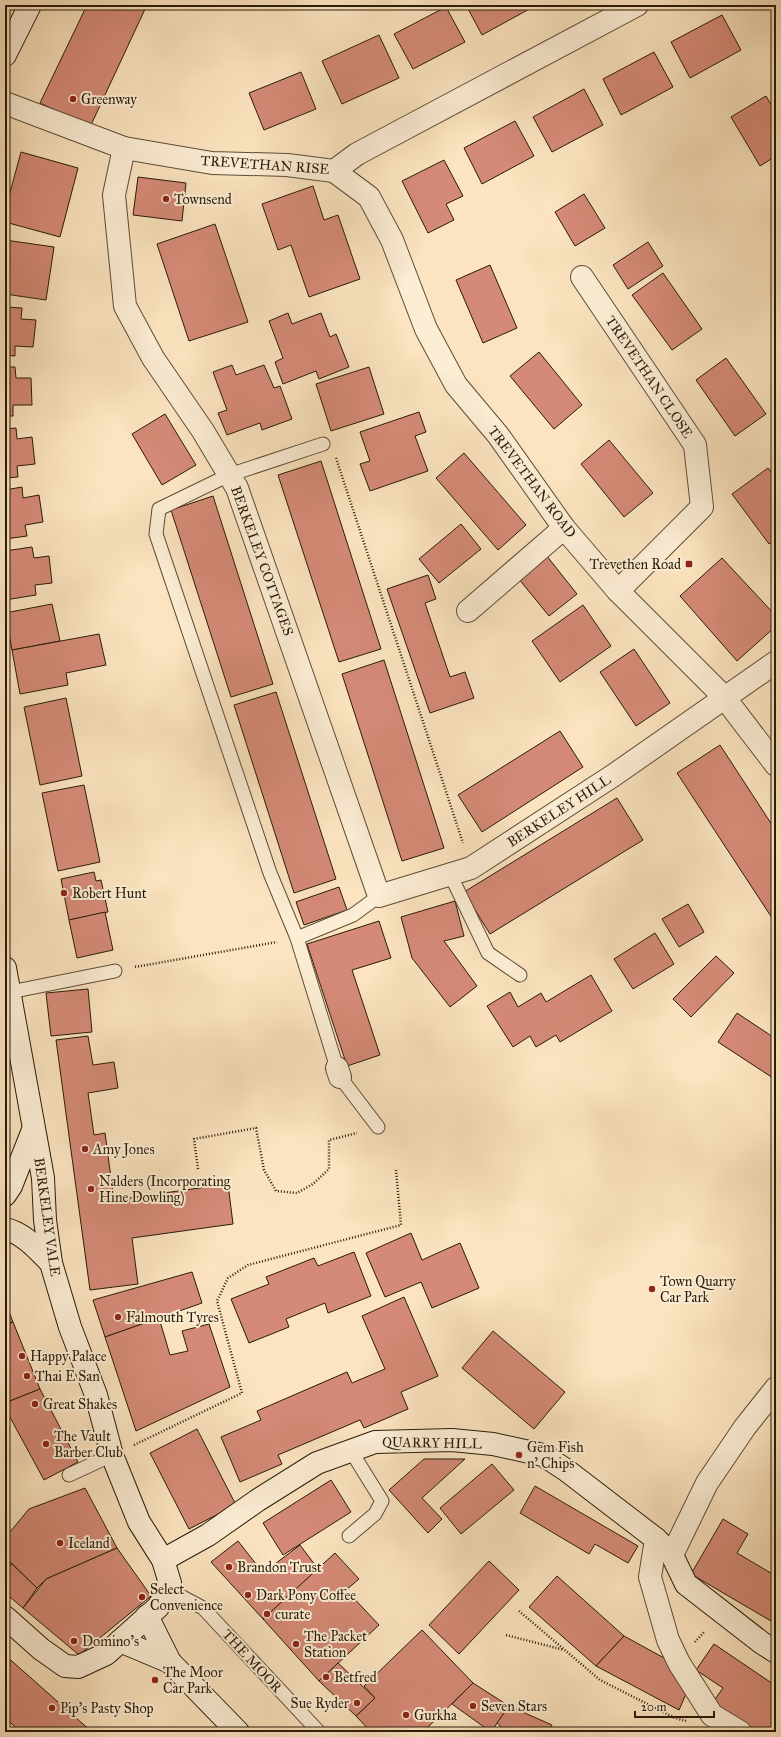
<svg xmlns="http://www.w3.org/2000/svg" width="781" height="1737" viewBox="0 0 781 1737" font-family="'IM FELL Great Primer',serif">
<rect width="100%" height="100%" fill="#fbe4bf"/>
<filter id="stains"><feTurbulence type="fractalNoise" baseFrequency=".005" numOctaves="4"/><feColorMatrix values="0 0 0 0 .2 0 0 0 0 .09 0 0 0 0 .02 0 0 0 .5 -.17"/></filter>
<radialGradient id="worn" r=".72"><stop offset=".6" stop-color="#630" stop-opacity="0"/><stop offset="1" stop-color="#630" stop-opacity=".3"/></radialGradient>
<g fill="#d58a77" stroke="#281b08">
<path d="M87,5H141L146,7L90,127L40,103Z"/>
<path d="M466,5H532L533,7L482,35Z"/>
<path d="M446,7L465,42L413,69L394,34Z"/>
<path d="M722,15L741,50L690,78L671,42Z"/>
<path d="M379,35L399,78L342,104L322,61Z"/>
<path d="M654,52L673,87L621,115L603,79Z"/>
<path d="M301,72L316,109L264,130L249,93Z"/>
<path d="M584,89L603,125L552,152L533,117Z"/>
<path d="M766,96L776,113V156L760,166L731,117Z"/>
<path d="M515,121L534,156L482,184L464,148Z"/>
<path d="M21,152L78,168L60,237L5,222V211Z"/>
<path d="M444,160L463,196L446,204L454,220L428,233L402,181Z"/>
<path d="M138,177L186,183L182,221L133,215Z"/>
<path d="M776,184V194L772,187Z"/>
<path d="M313,186L324,220L338,215L360,279L309,297L291,245L278,250L262,204Z"/>
<path d="M584,194L605,228L575,246L555,212Z"/>
<path d="M215,224L248,322L189,341L157,244Z"/>
<path d="M5,240L54,247L46,300L5,294Z"/>
<path d="M648,242L663,266L628,289L613,265Z"/>
<path d="M490,265L517,328L483,343L456,280Z"/>
<path d="M663,273L702,329L672,350L632,295Z"/>
<path d="M5,307L22,308L21,319L36,320L33,347L15,346V356L5,355Z"/>
<path d="M288,313L292,324L321,313L330,337L336,334L349,367L319,379L316,371L283,384L275,362L283,358L269,321Z"/>
<path d="M539,352L582,405L554,429L510,376Z"/>
<path d="M726,358L766,414L735,436L696,380Z"/>
<path d="M232,365L236,375L264,365L274,388L280,386L292,419L262,430L260,423L227,435L218,413L227,410L213,372Z"/>
<path d="M5,367H15L16,378H31L32,405H13V416H5Z"/>
<path d="M369,367L384,414L331,431L316,384Z"/>
<path d="M419,412L426,432L415,436L428,471L370,491L360,464L370,461L360,432Z"/>
<path d="M165,414L196,465L162,485L132,434Z"/>
<path d="M16,428L17,439L32,437L35,464L17,466L18,477L5,478V429Z"/>
<path d="M609,440L653,493L624,517L581,464Z"/>
<path d="M464,453L526,525L498,550L436,478Z"/>
<path d="M321,461L381,649L339,662L278,475Z"/>
<path d="M768,468L776,478V539L769,544L732,494Z"/>
<path d="M22,487L23,498L39,495L43,522L25,525L27,536L5,539V490Z"/>
<path d="M213,496L273,684L231,697L171,510Z"/>
<path d="M461,524L481,549L439,583L419,559Z"/>
<path d="M32,547L34,558L49,556L52,583L35,585L36,595L5,600V551Z"/>
<path d="M546,555L577,594L549,616L518,578Z"/>
<path d="M722,558L776,616V626L737,661L680,596Z"/>
<path d="M428,575L436,599L425,603L450,677L465,672L474,698L430,713L387,589Z"/>
<path d="M52,604L60,641L12,650L5,613Z"/>
<path d="M583,605L611,646L560,682L532,641Z"/>
<path d="M99,634L106,665L66,673L68,685L20,694L12,650Z"/>
<path d="M634,649L670,703L636,726L600,672Z"/>
<path d="M384,660L444,848L402,861L342,674Z"/>
<path d="M276,692L336,879L294,893L234,705Z"/>
<path d="M66,698L82,776L40,785L24,707Z"/>
<path d="M560,731L583,767L482,832L458,795Z"/>
<path d="M720,745L776,831V924L677,773Z"/>
<path d="M84,785L100,862L58,871L42,793Z"/>
<path d="M617,798L643,840L490,934L464,892Z"/>
<path d="M94,872L96,881L101,880L108,912L69,920L61,879Z"/>
<path d="M339,887L347,910L304,925L296,902Z"/>
<path d="M455,901L464,936L444,941L477,986L450,1007L412,958L401,917Z"/>
<path d="M688,904L704,932L679,947L662,919Z"/>
<path d="M105,912L113,950L77,958L69,920Z"/>
<path d="M379,921L391,958L352,970L380,1055L347,1066L307,944Z"/>
<path d="M655,933L674,964L633,989L614,959Z"/>
<path d="M716,956L734,973L691,1017L673,999Z"/>
<path d="M591,975L612,1011L560,1042L556,1035L536,1047L530,1036L513,1047L487,1006L510,992L518,1007L541,993L546,1002Z"/>
<path d="M88,989L92,1032L51,1036L46,993Z"/>
<path d="M737,1013L776,1039V1080L718,1042Z"/>
<path d="M88,1036L93,1065L114,1062L118,1088L88,1093L94,1135L105,1133L114,1200L228,1184L233,1224L132,1238L138,1284L90,1290L56,1040Z"/>
<path d="M411,1233L422,1260L460,1243L479,1288L432,1308L421,1282L385,1297L366,1253Z"/>
<path d="M354,1252L371,1296L328,1313L325,1303L286,1319L289,1327L249,1343L231,1299L269,1284L266,1277L314,1258L318,1266Z"/>
<path d="M192,1272L202,1303L105,1337L93,1300Z"/>
<path d="M404,1297L438,1376L401,1392L408,1409L364,1428L360,1420L278,1455L282,1464L240,1482L221,1437L261,1420L257,1411L347,1372L352,1383L385,1369L362,1316Z"/>
<path d="M5,1302L13,1322L5,1325Z"/>
<path d="M159,1318L170,1355L188,1351L182,1331L209,1324L230,1387L136,1431L105,1337Z"/>
<path d="M13,1322L40,1389L5,1403V1325Z"/>
<path d="M493,1331L565,1392L534,1429L462,1368Z"/>
<path d="M40,1389L78,1462L44,1480L5,1408V1403Z"/>
<path d="M197,1429L236,1505L189,1529L150,1453Z"/>
<path d="M424,1459H465L422,1498L442,1519L428,1533L389,1490Z"/>
<path d="M492,1464L514,1490L461,1534L440,1508Z"/>
<path d="M331,1480L351,1512L283,1555L263,1523Z"/>
<path d="M535,1486L638,1546L628,1563L595,1544L589,1554L520,1513Z"/>
<path d="M85,1488L117,1548L46,1579L37,1588L5,1557V1538L29,1509Z"/>
<path d="M723,1519L748,1534L737,1553L776,1576V1624L691,1574Z"/>
<path d="M238,1541L263,1573L300,1545L318,1569L263,1619L211,1562Z"/>
<path d="M117,1548L151,1596L79,1655L23,1608L46,1579Z"/>
<path d="M335,1553L359,1579L346,1590L379,1625L319,1681L263,1619Z"/>
<path d="M5,1557L12,1564L5,1571Z"/>
<path d="M489,1561L519,1590L459,1654L429,1625Z"/>
<path d="M12,1564L37,1588L23,1608L5,1593V1571Z"/>
<path d="M557,1576L624,1636L596,1666L529,1607Z"/>
<path d="M422,1630L473,1683L423,1732H371L356,1716L375,1698L364,1686Z"/>
<path d="M624,1636L666,1659L686,1694L679,1710L596,1666Z"/>
<path d="M714,1644L776,1686V1732H757L713,1702L723,1688L696,1670Z"/>
<path d="M5,1655L92,1732H21L5,1718Z"/>
<path d="M338,1663L375,1698L356,1716L319,1681Z"/>
<path d="M473,1683L509,1706L491,1732L452,1704Z"/>
<path d="M509,1706L552,1725L549,1732H507L497,1723Z"/>
</g>
<g fill="none" stroke-linecap="round" stroke-linejoin="round">
<g stroke="#5d4d36" stroke-width="15">
<g id="lane">
<path d="M323,444L229,475L159,509L156,534L270,873L297,938L337,1068"/>
<path d="M450,874L488,953L520,975"/>
<path d="M297,938L353,915L379,896"/>
<path d="M10,992L115,971"/>
<path d="M340,1077L378,1127"/>
<path d="M69,1475L112,1455"/>
<path d="M349,1536L375,1514L382,1501L351,1451"/>
<path d="M169,1590L203,1608L319,1732"/>
</g>
</g>
<g stroke="#5d4d36" stroke-width="24">
<g id="street">
<path d="M5,103L124,148L212,163L287,165L334,171L357,154L637,5"/>
<path d="M124,148L114,195L125,306L153,358L203,431L237,488L379,896L471,868L614,775L776,662"/>
<path d="M334,171L369,197L392,240L426,329L456,385L498,435L564,528L618,591L724,697L776,765"/>
<path d="M582,277L695,445L702,507L618,591"/>
<path d="M468,611L564,528"/>
<path d="M337,1068L340,1077"/>
<path d="M656,1539L650,1577L668,1640L679,1663L712,1715L740,1732"/>
<path d="M672,1555L707,1483L745,1427L776,1388"/>
</g>
</g>
<g stroke="#281b08" stroke-width="24">
<g id="secondary">
<path d="M5,55L30,5"/>
<path d="M5,968L43,1178L45,1220L51,1263L70,1327L96,1395L112,1455L139,1522L163,1560L170,1583L169,1590L158,1607L106,1654L78,1667L65,1666L41,1649L5,1617"/>
<path d="M5,1195L11,1186L33,1130"/>
<path d="M5,1229C24,1233 38,1250 51,1263"/>
<path d="M163,1560L208,1535L258,1500L317,1463L375,1442L452,1440L493,1444L543,1455L566,1470L656,1539L672,1555L686,1584L762,1643L776,1652"/>
<path d="M147,1616L170,1662L238,1732"/>
<path d="M120,1641L170,1662"/>
</g>
</g>
<g stroke="#281b08" stroke-width="2.5" stroke-dasharray="1 2" stroke-linecap="butt">
<path d="M336,458L463,843"/>
<path d="M135,967L277,942"/>
<path d="M198,1169L194,1139L256,1128L264,1170L276,1191L297,1193L313,1184L329,1169V1140L357,1133"/>
<path d="M134,1445L242,1393L217,1301L228,1278L248,1265L401,1225L396,1170"/>
<path d="M519,1611L600,1680L675,1718L686,1721"/>
<path d="M506,1635L564,1650"/>
<path d="M695,1642L705,1631"/>
</g>
<use href="#lane" stroke="#fcedd5" stroke-width="13"/>
<use href="#street" stroke="#fcedd5" stroke-width="22"/>
<use href="#secondary" stroke="#fcedd5" stroke-width="22"/>
</g>
<g fill="#8f2418" stroke="#fcedd5" stroke-width="1.5">
<circle cx="73" cy="99" r="4"/>
<circle cx="166" cy="199" r="4"/>
<rect x="685" y="560" width="8" height="8" rx="2"/>
<circle cx="64" cy="893" r="4"/>
<circle cx="85" cy="1149" r="4"/>
<circle cx="91" cy="1189" r="4"/>
<circle cx="652" cy="1289" r="4"/>
<circle cx="118" cy="1317" r="4"/>
<circle cx="22" cy="1356" r="4"/>
<circle cx="27" cy="1376" r="4"/>
<circle cx="35" cy="1404" r="4"/>
<circle cx="46" cy="1444" r="4"/>
<circle cx="519" cy="1455" r="4"/>
<circle cx="60" cy="1543" r="4"/>
<circle cx="229" cy="1567" r="4"/>
<circle cx="248" cy="1595" r="4"/>
<circle cx="142" cy="1597" r="4"/>
<circle cx="267" cy="1614" r="4"/>
<circle cx="74" cy="1641" r="4"/>
<circle cx="296" cy="1644" r="4"/>
<circle cx="326" cy="1677" r="4"/>
<circle cx="155" cy="1680" r="4"/>
<circle cx="357" cy="1703" r="4"/>
<circle cx="473" cy="1706" r="4"/>
<circle cx="52" cy="1708" r="4"/>
<circle cx="406" cy="1715" r="4"/>
</g>
<g text-anchor="middle" dominant-baseline="central" stroke-width="4" stroke-linejoin="round" paint-order="stroke">
<g font-size="14" fill="#281b08" stroke="#fcedd5" text-anchor="start">
<text x="81" y="99">Greenway</text>
<text x="174" y="199">Townsend</text>
<text x="681" y="564" text-anchor="end">Trevethen Road</text>
<text x="72" y="893">Robert Hunt</text>
<text x="93" y="1149">Amy Jones</text>
<text x="99" y="1181">Nalders (Incorporating<tspan x="99" dy="16">Hine Dowling)</tspan></text>
<text x="660" y="1281">Town Quarry<tspan x="660" dy="16">Car Park</tspan></text>
<text x="126" y="1317">Falmouth Tyres</text>
<text x="30" y="1356">Happy Palace</text>
<text x="35" y="1376">Thai E San</text>
<text x="43" y="1404">Great Shakes</text>
<text x="54" y="1436">The Vault<tspan x="54" dy="16">Barber Club</tspan></text>
<text x="527" y="1447">Gem Fish<tspan x="527" dy="16">n' Chips</tspan></text>
<text x="68" y="1543">Iceland</text>
<text x="237" y="1567">Brandon Trust</text>
<text x="150" y="1589">Select<tspan x="150" dy="16">Convenience</tspan></text>
<text x="256" y="1595">Dark Pony Coffee</text>
<text x="275" y="1614">curate</text>
<text x="304" y="1636">The Packet<tspan x="304" dy="16">Station</tspan></text>
<text x="82" y="1641">Domino's</text>
<text x="163" y="1672">The Moor<tspan x="163" dy="16">Car Park</tspan></text>
<text x="334" y="1677">Betfred</text>
<text x="349" y="1703" text-anchor="end">Sue Ryder</text>
<text x="481" y="1706">Seven Stars</text>
<text x="60" y="1708">Pip's Pasty Shop</text>
<text x="414" y="1715">Gurkha</text>
</g>
<g font-size="14" fill="#281b08" stroke="#fcedd5">
<text transform="translate(265 165) rotate(4)">TREVETHAN RISE</text>
<text transform="translate(649 377) rotate(56)">TREVETHAN CLOSE</text>
<text transform="translate(532 482) rotate(53)">TREVETHAN ROAD</text>
<text transform="translate(262 561) rotate(70)">BERKELEY COTTAGES</text>
<text transform="translate(559 811) rotate(-33)">BERKELEY HILL</text>
<text transform="translate(47 1217) rotate(82)">BERKELEY VALE</text>
<text transform="translate(432 1443) rotate(1)">QUARRY HILL</text>
<text transform="translate(252 1661) rotate(47)">THE MOOR</text>
</g>
</g>
<rect width="781" height="1737" fill="none" stroke="#fbe4bf" stroke-width="20"/>
<rect x="6" y="6" width="769" height="1725" fill="none" stroke="#281b08" stroke-width="2"/>
<rect x="10" y="10" width="761" height="1717" fill="none" stroke="#281b08"/>
<path d="M635 1711v6h79v-6" fill="none" stroke="#281b08" stroke-width="2"/>
<text x="641" y="1711" font-size="12" fill="#281b08" stroke="#fcedd5" stroke-width="3" paint-order="stroke">20 m</text>
<rect width="100%" height="100%" filter="url(#stains)"/>
<rect width="100%" height="100%" fill="url(#worn)"/>
</svg>
